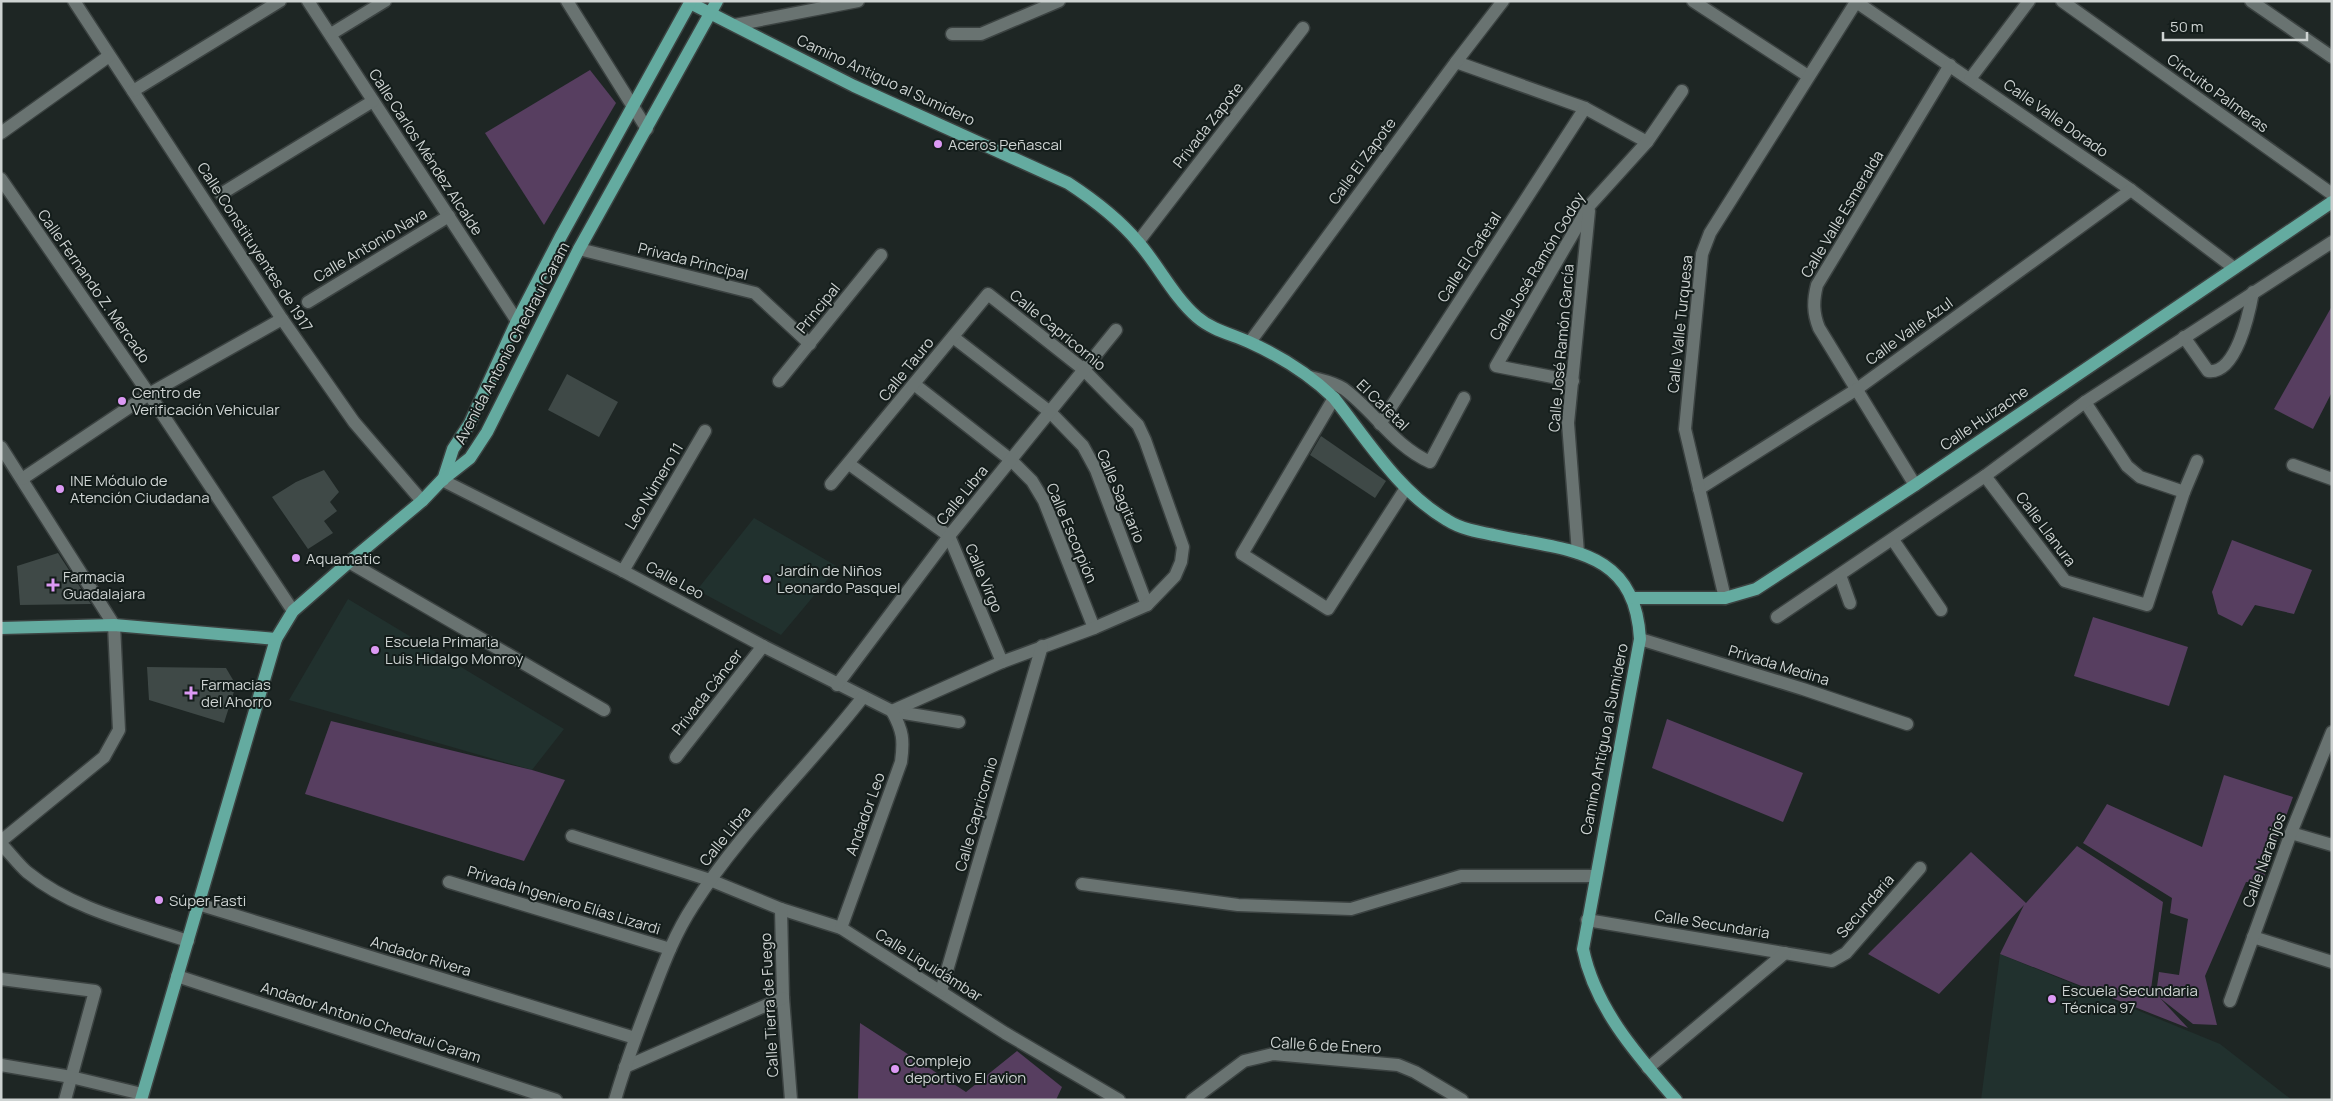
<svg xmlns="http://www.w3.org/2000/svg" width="2333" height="1101" viewBox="0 0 2333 1101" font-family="Manrope,sans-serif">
<rect width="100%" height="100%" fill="#1e2624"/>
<g fill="#21312e">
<path d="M754,518L838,567L781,635L697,590Z"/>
<path d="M348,599L564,729L532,770L289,700Z"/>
<path d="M2000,954L2220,1044L2292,1100H1981Z"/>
</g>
<g fill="#573e60">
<path d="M590,70L616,103L544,225L485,133Z"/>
<path d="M2332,306V392L2313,429L2274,409Z"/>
<path d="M2232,540L2312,570L2294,614L2255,605L2242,626L2218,614L2212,592Z"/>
<path d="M2093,617L2188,647L2169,706L2074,676Z"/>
<path d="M1667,719L1803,773L1783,822L1652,768Z"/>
<path d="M331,721L532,770L565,780L524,861L305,794Z"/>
<path d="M2224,775L2293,797L2262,882H2246L2205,976L2217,1025L2193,1024L2160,998L2188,1028L2000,954L2024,905L1939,994L1868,954L1971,852L2026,903L2077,846L2163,902L2151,989L2156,994L2159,972L2179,975L2188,919L2170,913L2172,898L2083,843L2107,804L2202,847Z"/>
<path d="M860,1023L966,1092L1017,1051L1062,1087L1056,1100H858Z"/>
</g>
<g fill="#3f4947">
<path d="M567,374L618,402L599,437L548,410Z"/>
<path d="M1321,436L1386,481L1375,498L1310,455Z"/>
<path d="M324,470L339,492L330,502L337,511L324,521L333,533L308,549L272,497L296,482Z"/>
<path d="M58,553L91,604L20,605L17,566Z"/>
<path d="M147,667L226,668L236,685L224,723L149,700Z"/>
</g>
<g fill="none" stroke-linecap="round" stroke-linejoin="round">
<g stroke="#3b4241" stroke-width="15">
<g id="minor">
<path d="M74,1L282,319L354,422L422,501"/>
<path d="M308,1L517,321"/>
<path d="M567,1L647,129"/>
<path d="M1693,1L1808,76"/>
<path d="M1855,1L2131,190L2234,268"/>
<path d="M2062,1L2332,194"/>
<path d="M2251,1L2332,57"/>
<path d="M735,25L858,1"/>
<path d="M331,34L385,1"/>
<path d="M952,34H981L1059,1"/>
<path d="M1456,62L1585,108L1647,142"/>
<path d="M1970,79L2029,1"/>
<path d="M133,91L280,1"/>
<path d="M1,133L109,56"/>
<path d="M1,179L149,394L293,611"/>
<path d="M221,194L373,101"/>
<path d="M1138,242L1303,28"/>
<path d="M579,249L755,293L810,344"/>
<path d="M308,302L449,216"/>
<path d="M953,337L1050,412L1083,446L1096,470L1147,605"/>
<path d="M2184,337L2208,371C2236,375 2249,314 2253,292"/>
<path d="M1250,342L1456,62L1503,1"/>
<path d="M1310,377C1321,380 1334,382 1344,389C1375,412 1394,446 1430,462L1464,398"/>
<path d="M779,381L881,255"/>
<path d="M1573,381L1496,366L1589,206L1647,142L1682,91"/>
<path d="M914,384L1011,460L1032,481L1044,501L1094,628"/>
<path d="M1334,398L1242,554L1328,609L1406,488"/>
<path d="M2085,402L2127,466L2140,477L2184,492"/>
<path d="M1380,424L1585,108"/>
<path d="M1,447L114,625L119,730L104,757L1,841"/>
<path d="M849,464L949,536L1002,662"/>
<path d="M2293,465L2332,479"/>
<path d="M1985,476L2065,581L2147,605L2184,492L2197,461"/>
<path d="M22,479L149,394L282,319"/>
<path d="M442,480L623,571L763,646L892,711L959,722"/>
<path d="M831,484L988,294L1083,369L1138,425L1145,440L1183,547L1181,562L1175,576L1147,605L1094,628L1002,662L892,711"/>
<path d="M1915,485L1819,328C1813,313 1813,301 1817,285L1950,65"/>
<path d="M1699,489L1857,389L2131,190"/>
<path d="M1893,540L1941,610"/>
<path d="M1578,553L1568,423L1589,211"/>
<path d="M349,562L604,710"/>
<path d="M623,571L705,431"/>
<path d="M1840,575L1850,603"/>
<path d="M1725,598L1685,429L1702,254L1710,233L1856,2"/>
<path d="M1777,617L1985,476L2085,402L2332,242"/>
<path d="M1640,639L1803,689L1907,724"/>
<path d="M837,685L949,536L1116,330"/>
<path d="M676,757L763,646"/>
<path d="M2291,833L2332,845"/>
<path d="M572,836L710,880L781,909L841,928L1005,1033L1119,1100"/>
<path d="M1,844C10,853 18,864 27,872C72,909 134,923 188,941"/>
<path d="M449,882L670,949"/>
<path d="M1082,884L1238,905L1351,909L1461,876H1595"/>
<path d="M198,904L635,1038"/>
<path d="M781,909L783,998L791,1100"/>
<path d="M1587,920L1832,961L1846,953L1920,868"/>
<path d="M841,928L901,762C904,740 903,731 892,711"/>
<path d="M2253,937L2332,962"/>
<path d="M177,976L556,1100"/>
<path d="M1,979L95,991L65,1100"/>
<path d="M941,991L1042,646"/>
<path d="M2230,1001L2291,833L2332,732"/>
<path d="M1,1065L71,1077L142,1094"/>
<path d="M625,1067L783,998"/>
<path d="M1648,1068L1785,953"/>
<path d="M615,1100C626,1062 640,1025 654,989C665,960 676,932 693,906C741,830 808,768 863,697"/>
<path d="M1192,1100L1244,1061L1273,1054L1398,1065L1415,1072L1462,1100"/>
</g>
</g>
<g stroke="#3b4241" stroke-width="15">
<g id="major">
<path d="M690,3L854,86L1068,183C1094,200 1118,218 1138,242C1159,266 1173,296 1197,317C1212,330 1231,334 1249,342C1280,356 1310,375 1334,398C1368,441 1399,492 1447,520C1461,529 1478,532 1494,535C1566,551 1635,547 1640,639L1583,949C1595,1008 1637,1055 1676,1100"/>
<path d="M443,480L453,449L470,423L517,321L560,238L691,1"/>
<path d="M1633,598H1725L1756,589L1915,485L2332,202"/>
<path d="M1,628L114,625L276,639"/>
<path d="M141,1100L276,639L293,611L349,562L422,501L442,480L470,458L487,432L579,249L717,1"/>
</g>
</g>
<use href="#minor" stroke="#697371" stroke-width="12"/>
<use href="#major" stroke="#64aba0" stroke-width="12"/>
</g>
<g fill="#dc99f4" stroke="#141d1b" stroke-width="2">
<circle cx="938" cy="144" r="5"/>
<circle cx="122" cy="401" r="5"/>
<circle cx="60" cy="489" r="5"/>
<circle cx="296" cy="558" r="5"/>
<circle cx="767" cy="579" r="5"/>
<path d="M50.5 577.5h5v5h5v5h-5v5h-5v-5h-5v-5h5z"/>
<circle cx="375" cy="650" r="5"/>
<path d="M188.5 685.5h5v5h5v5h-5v5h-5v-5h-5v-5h5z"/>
<circle cx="159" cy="900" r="5"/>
<circle cx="2052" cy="999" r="5"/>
<circle cx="895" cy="1069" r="5"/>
</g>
<g text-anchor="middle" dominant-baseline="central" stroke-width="4" stroke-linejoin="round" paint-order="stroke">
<g font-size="15" fill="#ced3d2" stroke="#141d1b">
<text transform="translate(886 80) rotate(25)">Camino Antiguo al Sumidero</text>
<text transform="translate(2218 93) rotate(36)">Circuito Palmeras</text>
<text transform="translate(2056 118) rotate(35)">Calle Valle Dorado</text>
<text transform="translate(1208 125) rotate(-52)">Privada Zapote</text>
<text transform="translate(426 152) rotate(57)">Calle Carlos Méndez Alcalde</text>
<text transform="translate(1362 161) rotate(-54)">Calle El Zapote</text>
<text transform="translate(1842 214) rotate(-59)">Calle Valle Esmeralda</text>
<text transform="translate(370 245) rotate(-31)">Calle Antonio Nava</text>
<text transform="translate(255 247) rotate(57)">Calle Constituyentes de 1917</text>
<text transform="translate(1469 257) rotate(-57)">Calle El Cafetal</text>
<text transform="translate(693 261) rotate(14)">Privada Principal</text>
<text transform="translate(1537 266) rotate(-59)">Calle José Ramón Godoy</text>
<text transform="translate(94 286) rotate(55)">Calle Fernando Z. Mercado</text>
<text transform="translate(818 308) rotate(-51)">Principal</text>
<text transform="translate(1680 324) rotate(-84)">Calle Valle Turquesa</text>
<text transform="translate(1058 330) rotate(39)">Calle Capricornio</text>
<text transform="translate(1909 331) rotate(-36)">Calle Valle Azul</text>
<text transform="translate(512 343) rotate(-62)">Avenida Antonio Chedraui Caram</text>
<text transform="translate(1561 348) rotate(-85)">Calle José Ramón García</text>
<text transform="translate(906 369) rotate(-51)">Calle Tauro</text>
<text transform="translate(1383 405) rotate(44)">El Cafetal</text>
<text transform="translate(1984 418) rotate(-34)">Calle Huizache</text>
<text transform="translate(654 486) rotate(-59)">Leo Número 11</text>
<text transform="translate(962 495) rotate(-51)">Calle Libra</text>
<text transform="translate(1121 496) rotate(67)">Calle Sagitario</text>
<text transform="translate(2046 529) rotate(53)">Calle Llanura</text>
<text transform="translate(1072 533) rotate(67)">Calle Escorpión</text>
<text transform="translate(984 578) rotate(67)">Calle Virgo</text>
<text transform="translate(675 580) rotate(28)">Calle Leo</text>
<text transform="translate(1779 665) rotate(17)">Privada Medina</text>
<text transform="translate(707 692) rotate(-52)">Privada Cáncer</text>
<text transform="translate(1604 739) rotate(-79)">Camino Antiguo al Sumidero</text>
<text transform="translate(865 814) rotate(-70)">Andador Leo</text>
<text transform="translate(976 814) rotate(-74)">Calle Capricornio</text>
<text transform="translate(725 836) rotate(-51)">Calle Libra</text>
<text transform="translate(2264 860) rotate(-70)">Calle Naranjos</text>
<text transform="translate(564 900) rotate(17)">Privada Ingeniero Elías Lizardi</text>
<text transform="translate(1865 906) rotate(-49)">Secundaria</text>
<text transform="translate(1712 924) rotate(9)">Calle Secundaria</text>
<text transform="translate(421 956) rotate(17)">Andador Rivera</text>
<text transform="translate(929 965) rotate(32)">Calle Liquidámbar</text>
<text transform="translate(769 1005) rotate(-93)">Calle Tierra de Fuego</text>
<text transform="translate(371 1022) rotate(18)">Andador Antonio Chedraui Caram</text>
<text transform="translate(1326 1045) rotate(3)">Calle 6 de Enero</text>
</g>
<g font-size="15" fill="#ced3d2" stroke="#141d1b" text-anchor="start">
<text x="948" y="144">Aceros Peñascal</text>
<text x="132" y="392">Centro de<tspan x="132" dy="17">Verificación Vehicular</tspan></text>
<text x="70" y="480">INE Módulo de<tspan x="70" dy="17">Atención Ciudadana</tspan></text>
<text x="306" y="558">Aquamatic</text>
<text x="777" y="570">Jardín de Niños<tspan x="777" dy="17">Leonardo Pasquel</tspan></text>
<text x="63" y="576">Farmacia<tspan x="63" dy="17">Guadalajara</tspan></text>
<text x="385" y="641">Escuela Primaria<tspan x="385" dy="17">Luis Hidalgo Monroy</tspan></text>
<text x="201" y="684">Farmacias<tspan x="201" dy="17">del Ahorro</tspan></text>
<text x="169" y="900">Súper Fasti</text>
<text x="2062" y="990">Escuela Secundaria<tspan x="2062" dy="17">Técnica 97</tspan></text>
<text x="905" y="1060">Complejo<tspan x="905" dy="17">deportivo El avion</tspan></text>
</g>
</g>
<rect width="2333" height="1101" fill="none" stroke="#ced3d2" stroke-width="5"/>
<path d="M2163 32v8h144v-8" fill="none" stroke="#ced3d2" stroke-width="2.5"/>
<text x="2170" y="32" font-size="15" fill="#ced3d2" stroke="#141d1b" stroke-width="4" paint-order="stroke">50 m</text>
</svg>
